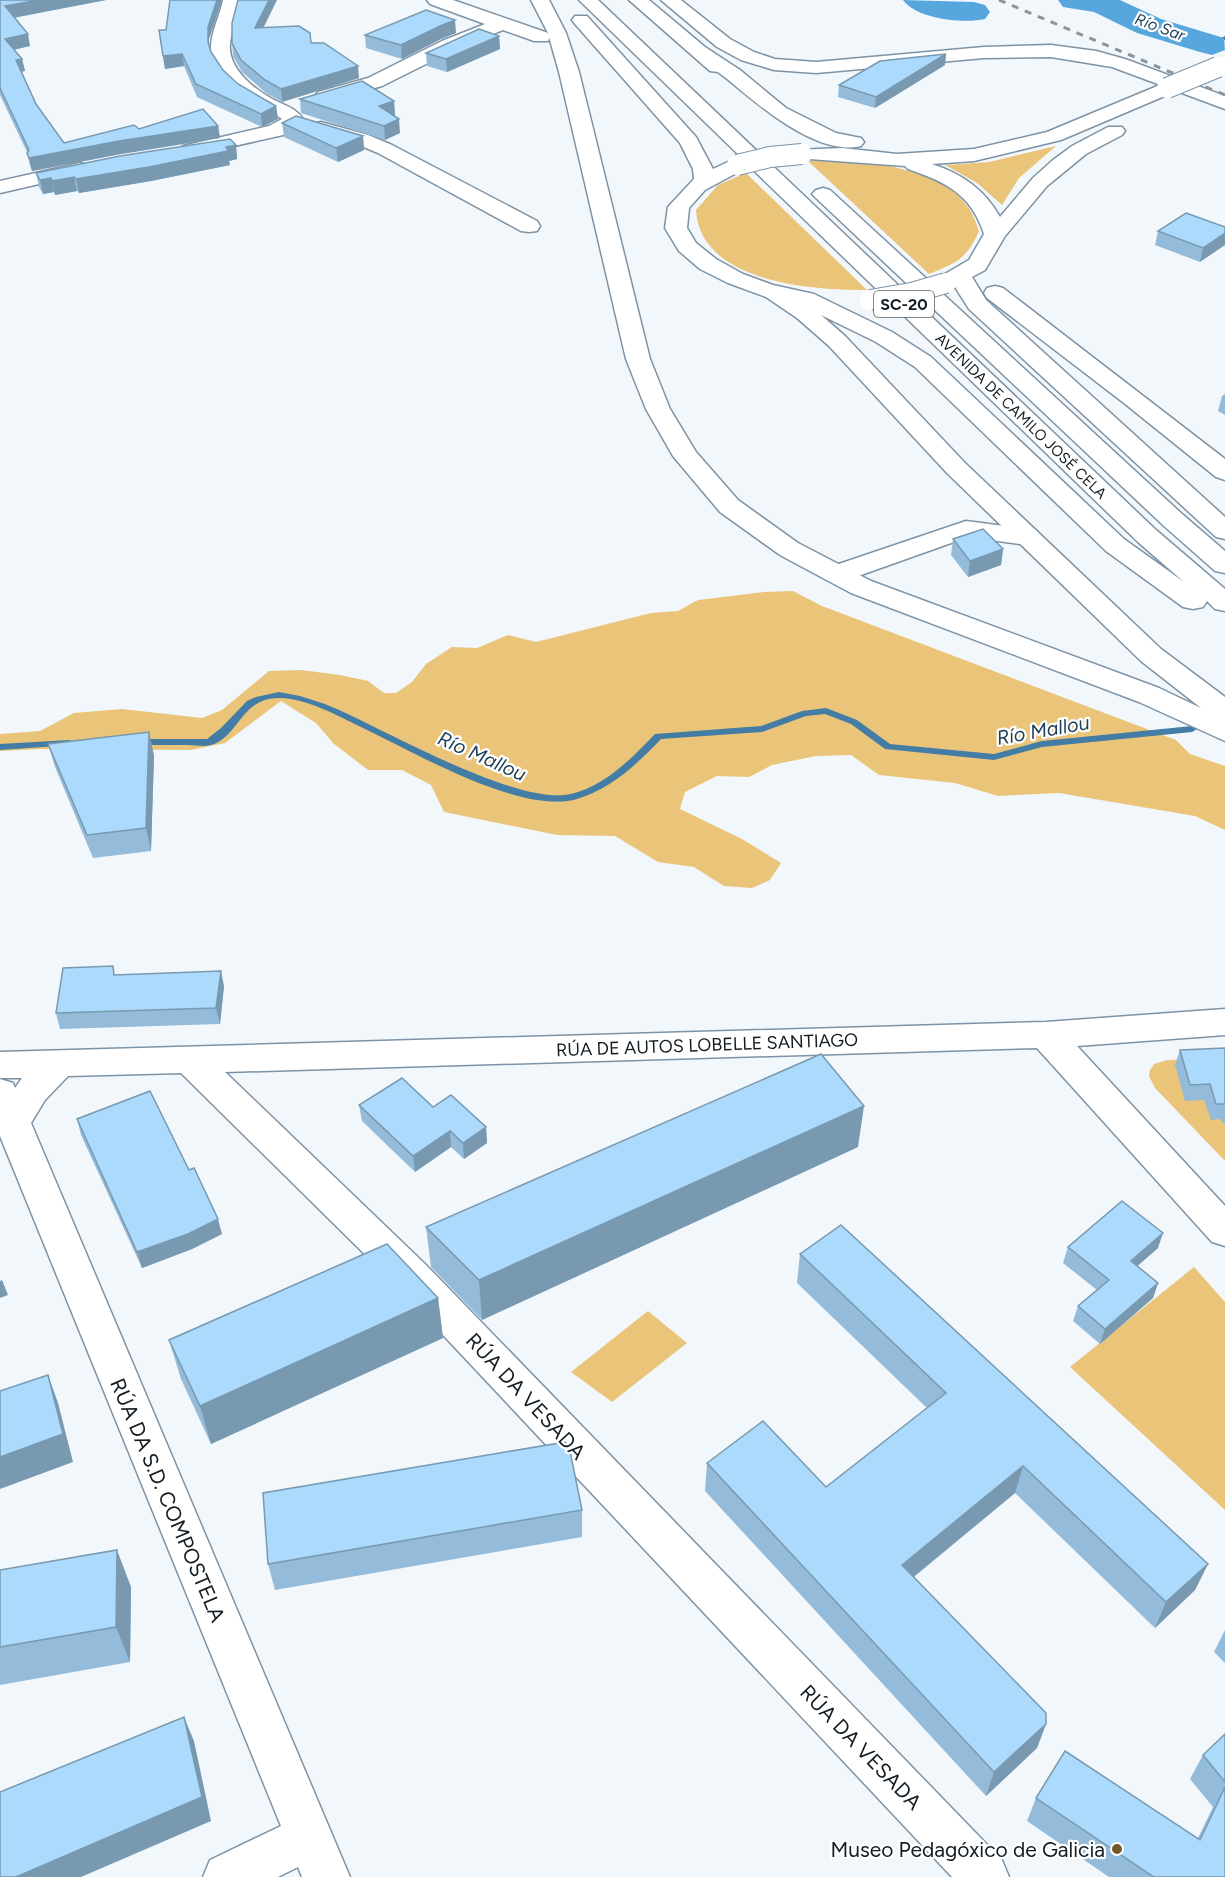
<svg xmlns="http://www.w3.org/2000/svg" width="1225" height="1877" viewBox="0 0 1225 1877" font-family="Figtree,sans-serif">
<rect width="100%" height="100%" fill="#f2f7fb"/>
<g fill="#eac479">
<path d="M1056,146L1019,178L1002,205L977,183L945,165L989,162Z"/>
<path d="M847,160C883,164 945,172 967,206C973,213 976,223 979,231C967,259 956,263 929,274L808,161Z"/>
<path d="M746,173L867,290C813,290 700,283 696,210L718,185Z"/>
<path d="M793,591L822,606L1176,740L1190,754L1225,766V830L1195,816L1059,793L998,796L955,783L879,775L851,755L816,756L772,765L749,777L717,776L685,792L680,809L742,839L781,863L770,880L752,888L724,886L694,867L658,862L615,836L557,835L444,812L431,785L402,770H368L333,743L316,723L281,701L225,743L191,750L42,749L0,751V734L40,731L74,713L122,709L202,718L222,710L269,671L301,670L340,675L368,681L384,693H396L412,682L426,664L452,647L477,648L508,635L536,642L651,613L678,611L698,600L764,592Z"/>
<path d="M1225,1058V1161L1155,1088L1149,1076L1150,1070L1154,1064L1168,1060Z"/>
<path d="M1194,1267L1225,1302V1510L1070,1367Z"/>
<path d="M648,1311L687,1343L612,1402L571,1372Z"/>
</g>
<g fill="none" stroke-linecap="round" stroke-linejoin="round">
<g fill="#437da6" fill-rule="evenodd">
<path d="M1225,36V40L1214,46L1209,45Z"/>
<path d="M279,692L300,696L325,704C382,727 514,806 571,794C605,786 632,758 655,734L761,726L802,711L826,708L857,720L890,744L994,754L1042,741L1192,726L1197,729L1192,732L1042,747L994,760L885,749L851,724L825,714L806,716L762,732L661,739C637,764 611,789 577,799C520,815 414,752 361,727C336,715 308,699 280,698C241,697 239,737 211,745C204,747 195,745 188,745C171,745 155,745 138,745L133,742L138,739H207L221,728L247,701L256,697Z"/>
<path d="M69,740L72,741L74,743L72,745L0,750V744Z"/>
</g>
<g fill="#57a7de" fill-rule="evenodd">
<path d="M903,0L974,2L985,5L990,12L985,19C964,24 916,19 903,0Z"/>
<path d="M1058,0H1120L1161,19L1224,38L1225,50L1212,55L1200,52L1137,33L1094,12L1063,7Z"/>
</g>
<g stroke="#7d93a5" stroke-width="3">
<g id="minor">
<path d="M223,0H241C238,15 231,29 230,45C228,69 255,90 274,100C286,106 296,108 304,120L283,135L190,156L183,154L180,150L183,146L269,126L282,119C274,113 265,111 257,106C238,95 209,70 211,45C212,30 220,15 223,0Z"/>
<path d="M427,0H453L548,33L550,37L548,41H534L503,30L456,49L382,86L325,102L318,100L315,96L318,92L368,78L442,41L485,24L430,4Z"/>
<path d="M661,0H681L730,39L754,52L775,59L816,62L984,47L1051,45L1096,51L1125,59L1225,96V109L1112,67L1051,57L984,58L816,73L774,70L741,60L717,47Z"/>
<path d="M321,122L368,135L392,145L537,221L540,226L537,231L529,232L521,231L378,153L354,143L314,132L311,128L314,124Z"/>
<path d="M80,163L87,165L90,169L87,173L0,193V181Z"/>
<path d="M966,521L1028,529L1037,531L1041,537L1037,543L1028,545L968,537L847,580L837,582L827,580L823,574L827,568Z"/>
<path d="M1225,1009V1035L1077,1046L1225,1206V1246L1212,1242L1037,1048L225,1072L425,1264L1002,1860L1009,1877H952L397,1286L181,1073L68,1076L45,1100L31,1123L350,1877H302L298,1867L278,1877H203L210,1860L281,1826L0,1136V1079L13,1083L15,1088L22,1078H0V1052L1046,1022Z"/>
</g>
</g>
<g stroke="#7d93a5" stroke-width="3">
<g id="highway">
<path d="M531,0H549L566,33L579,72L650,359L670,409L696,452L738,500L798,543L871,581L1159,688L1201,708L1141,661L947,473L829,346L797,318L766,297L728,283L700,269L679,251L665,228L668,207L694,179L693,169L680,143L575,24L572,20L575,16H587L696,137L713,169L730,161L744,160L579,0H598L1156,530L1225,589V611L1215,609L1207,601L1203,607L1193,609L1183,607L1106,551L915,367L876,342L821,315L845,336L965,463L1161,649L1225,697V741L1139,702L851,593L780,555L720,512L673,456L646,409L626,359L559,72L548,33ZM745,162L1138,542L1184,582L1124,539L931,357L892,332L814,294L773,285L743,274L716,259L696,243L687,228L689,208L705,190L744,169L747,165Z"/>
<path d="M629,0H649L705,47L740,70L786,108L836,133L861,138L864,142L861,146C817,157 757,104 726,78L718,72L710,71Z"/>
<path d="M1167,82L1174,84L1177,88L1174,92L1061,140L974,161L932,164C962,174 984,189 1000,217L1033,178L1053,160L1072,146L1108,127H1122L1125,131L1122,135L1086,154L1047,186L1005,236L985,270L972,277L986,300L1225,517V539L1216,537L969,309L955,287L946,290L938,288L935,283L938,278L969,260L984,234C971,194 946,182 908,169L905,166L795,158L792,154L795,150L842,148L897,154L974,149L1047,132Z"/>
<path d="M823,188L830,190L1182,514L1225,551V573L1215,571L1164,526L816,198L812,194L816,190Z"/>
<path d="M995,286L1003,288L1225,459V480L1216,477L1124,403L987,298L984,293L987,288Z"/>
</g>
</g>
<use href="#minor" fill="#fff" fill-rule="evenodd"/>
<use href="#highway" fill="#fff" fill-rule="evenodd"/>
<path stroke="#8e9499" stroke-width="3" stroke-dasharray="7 7" stroke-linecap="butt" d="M999,0L1225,95"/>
<g stroke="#7d93a5" stroke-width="22" stroke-linecap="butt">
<g id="highway-bridge">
<path d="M1167,88L1218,67"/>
<path d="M737,165L770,157L802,154"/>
<path d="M870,300L911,293L946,283"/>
</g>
</g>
<use href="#highway-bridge" stroke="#fff" stroke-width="20"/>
</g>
<g fill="#94bbd9">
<path d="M0,0H106L14,17L30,46L14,50L22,59L25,71L21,72L36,104L64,143L139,129L218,126L220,138L121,154L32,171L30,166L27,152L0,95Z"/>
<path d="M170,0H222L209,39V48L211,52L223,70L238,84L276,106L278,119L262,127L197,97L184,66L165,69L159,30H166Z"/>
<path d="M263,28L311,43L359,78L282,102L266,93L242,72L233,56L232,43Z"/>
<path d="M456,33L441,39L402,59L366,48L365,35Z"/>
<path d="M499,36L500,49L447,72L427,66L426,53Z"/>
<path d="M946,54L945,65L875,108L838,97L839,85Z"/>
<path d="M300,99L394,101L395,115H393L400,133L385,140L301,113Z"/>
<path d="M282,123L363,136L364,150L338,162L284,137Z"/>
<path d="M236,145L237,159L229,161L230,165L151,181L79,193L77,191L55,195L54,192L43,194L39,187L36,173Z"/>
<path d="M1225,227L1200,262L1155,245L1158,231Z"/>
<path d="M1225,394V415L1218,411L1222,396Z"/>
<path d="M953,539L1003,549L1001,565L968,577L951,555Z"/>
<path d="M149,732L154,756L151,851L93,858L55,767L48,744Z"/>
<path d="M224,986L220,1024L60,1029L56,1013Z"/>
<path d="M1225,1048V1125L1220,1119L1211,1120L1204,1100L1185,1101L1175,1065L1180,1050Z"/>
<path d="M359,1105L433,1107L486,1127L487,1143L464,1159L451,1147L415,1172L362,1121Z"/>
<path d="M77,1119L189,1170L222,1234L192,1249L142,1268L81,1135Z"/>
<path d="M858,1147L482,1320L431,1267L426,1227Z"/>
<path d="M1068,1247L1158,1248L1137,1266L1158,1283L1153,1298L1100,1344L1073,1321L1078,1306L1097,1290L1063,1263Z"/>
<path d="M800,1254L1208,1564L1195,1590L1155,1628L1015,1493L914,1577L1046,1724L1037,1748L986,1796L705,1491L707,1463L826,1487L927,1408L797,1283Z"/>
<path d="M438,1298L443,1338L211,1444L181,1379L169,1340Z"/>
<path d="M582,1510V1537L275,1590L268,1564Z"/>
<path d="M0,1570L131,1587L130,1662L0,1685Z"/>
<path d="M1225,1630V1663L1214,1652Z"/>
<path d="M1225,1734V1877H1109L1027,1821L1036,1798L1198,1838L1213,1807L1190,1779L1203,1755Z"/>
</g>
<g fill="#7899b0">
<path d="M39,0H106L8,19L5,6Z"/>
<path d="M217,0H222L209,39V54L208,42V27Z"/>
<path d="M269,0H277L257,41L255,28Z"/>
<path d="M455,20L456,33L441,39L402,59L401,45L440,26Z"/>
<path d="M28,34L30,46L7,51L5,39Z"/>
<path d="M499,36L500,49L447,72L446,59Z"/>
<path d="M182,54L184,66L165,69L163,56Z"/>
<path d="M946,54L945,65L875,108L876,97Z"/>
<path d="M22,59L25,71L18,72L16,60Z"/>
<path d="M358,66L359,78L282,102L281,89Z"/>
<path d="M394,101L395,115L380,119L379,106Z"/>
<path d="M276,106L278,119L262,127L261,114Z"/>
<path d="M399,119L400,133L385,140L384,126Z"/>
<path d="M218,126L220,138L121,154L32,171L29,158L119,141Z"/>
<path d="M363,136L364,150L338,162L336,148Z"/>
<path d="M236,145L237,159L229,161L230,165L151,181L79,193L76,179Z"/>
<path d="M74,177L77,191L55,195L52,181Z"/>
<path d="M51,178L54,192L43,194L40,180Z"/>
<path d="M1225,233V245L1200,262L1203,248Z"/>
<path d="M1003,549L1001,565L968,577L970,561Z"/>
<path d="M149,732L154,756L151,851L146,828Z"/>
<path d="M221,971L224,986L220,1024L216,1008Z"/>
<path d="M864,1106L858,1147L482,1320L479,1280Z"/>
<path d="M486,1127L487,1143L464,1159L463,1143Z"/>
<path d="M450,1131L451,1147L415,1172L413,1156Z"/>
<path d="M218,1219L222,1234L192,1249L142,1268L137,1252Z"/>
<path d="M1163,1233L1158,1248L1126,1276L1131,1261Z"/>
<path d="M2,1280L8,1295L0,1298V1281Z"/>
<path d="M1158,1283L1153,1298L1100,1344L1105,1329Z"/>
<path d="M438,1298L443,1338L211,1444L200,1406Z"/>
<path d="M48,1375L58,1403L73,1462L0,1489V1457Z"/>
<path d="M1023,1466L1015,1493L896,1591L902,1565Z"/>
<path d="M117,1550L131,1587L130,1662L116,1627Z"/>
<path d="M1208,1564L1195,1590L1155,1628L1166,1602Z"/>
<path d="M184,1717L194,1741L211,1821L81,1877H16Z"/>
<path d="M1046,1724L1037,1748L986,1796L994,1772Z"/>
</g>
<g fill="#acdafc" stroke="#7899b0" stroke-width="1.5">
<path d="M0,0H39L5,6L28,34L5,39L22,59L16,60L36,104L64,143L134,125L139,129L203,109L218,126L119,141L29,158L27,153L29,150L0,88Z"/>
<path d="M170,0H217L208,27V42L211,52L223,70L238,84L276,106L261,114L196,84L182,54L163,56L159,30H166Z"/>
<path d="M238,0H269L255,28L299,26L310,33L311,43H324L358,66L281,89L265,80L241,60L232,43V23Z"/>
<path d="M426,10L455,20L440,26L401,45L365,35Z"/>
<path d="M479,29L499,36L446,59L426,53Z"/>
<path d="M946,54L876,97L839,85L880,61Z"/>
<path d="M362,81L394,101L379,106L399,119L384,126L300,99Z"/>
<path d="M296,116L363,136L336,148L282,123Z"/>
<path d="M230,139L236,145L226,147L228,151L149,167L76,179L74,177L52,181L51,178L40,180L36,173L120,156Z"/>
<path d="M1186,213L1225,227V233L1203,248L1158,231Z"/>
<path d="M983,529L1003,549L970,561L953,539Z"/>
<path d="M149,732L146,828L87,835L48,744Z"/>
<path d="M113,966L114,975L221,971L216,1008L56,1013L63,968Z"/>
<path d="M1225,1048V1104H1216L1210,1084L1190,1085L1180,1050Z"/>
<path d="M821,1054L864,1106L479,1280L426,1227Z"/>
<path d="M402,1078L433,1107L451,1095L486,1127L463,1143L450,1131L413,1156L359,1105Z"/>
<path d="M150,1091L189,1170L194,1168L218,1219L188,1234L137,1252L77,1119Z"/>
<path d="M1122,1201L1163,1233L1131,1261L1158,1283L1105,1329L1078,1306L1109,1280L1068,1247Z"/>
<path d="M841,1225L1208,1564L1166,1602L1023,1466L902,1565L1046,1713V1724L994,1772L707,1463L763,1421L826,1487L946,1393L800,1254Z"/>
<path d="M387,1244L438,1298L200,1406L169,1340Z"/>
<path d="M48,1375L63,1434L0,1457V1391Z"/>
<path d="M565,1442L569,1446L582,1510L268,1564L263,1493Z"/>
<path d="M117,1550L116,1627L0,1647V1570Z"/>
<path d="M184,1717L202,1797L16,1877H0V1792Z"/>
<path d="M1225,1734V1782L1203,1755Z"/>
<path d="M1065,1751L1200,1840L1225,1787V1877H1154L1036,1798Z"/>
</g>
<circle fill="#705929" stroke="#fff" stroke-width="2" cx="1117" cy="1849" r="6"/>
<g text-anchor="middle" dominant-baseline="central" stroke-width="4.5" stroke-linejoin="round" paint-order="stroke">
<g font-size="15" fill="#131c22" stroke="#fff">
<text transform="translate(1021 416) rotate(44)">AVENIDA DE CAMILO JOSÉ CELA</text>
</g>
<g font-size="16" font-style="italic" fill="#1d3f57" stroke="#fff">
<text transform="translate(1160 27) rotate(20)">Río Sar</text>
</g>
<rect fill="#fff" stroke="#5a6064" stroke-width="1.5" x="874" y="291" width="60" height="26" rx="4.5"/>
<g font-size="16" font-weight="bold" fill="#131c22">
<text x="904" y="304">SC-20</text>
</g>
<g font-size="18" fill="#131c22" stroke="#fff">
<text transform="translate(707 1045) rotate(-2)">RÚA DE AUTOS LOBELLE SANTIAGO</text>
</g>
<g font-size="20" font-style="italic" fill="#1d3f57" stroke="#fff">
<text transform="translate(1043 730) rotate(-10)">Río Mallou</text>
<text transform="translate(482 756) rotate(24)">Río Mallou</text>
</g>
<g font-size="21" fill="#131c22" stroke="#fff">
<text transform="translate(526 1396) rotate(47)">RÚA DA VESADA</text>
<text transform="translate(168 1500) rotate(67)">RÚA DA S.D. COMPOSTELA</text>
<text transform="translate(861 1747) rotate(46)">RÚA DA VESADA</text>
</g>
<g font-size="21" fill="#131c22" stroke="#fff" text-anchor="end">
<text x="1105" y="1849">Museo Pedagóxico de Galicia</text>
</g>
</g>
</svg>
